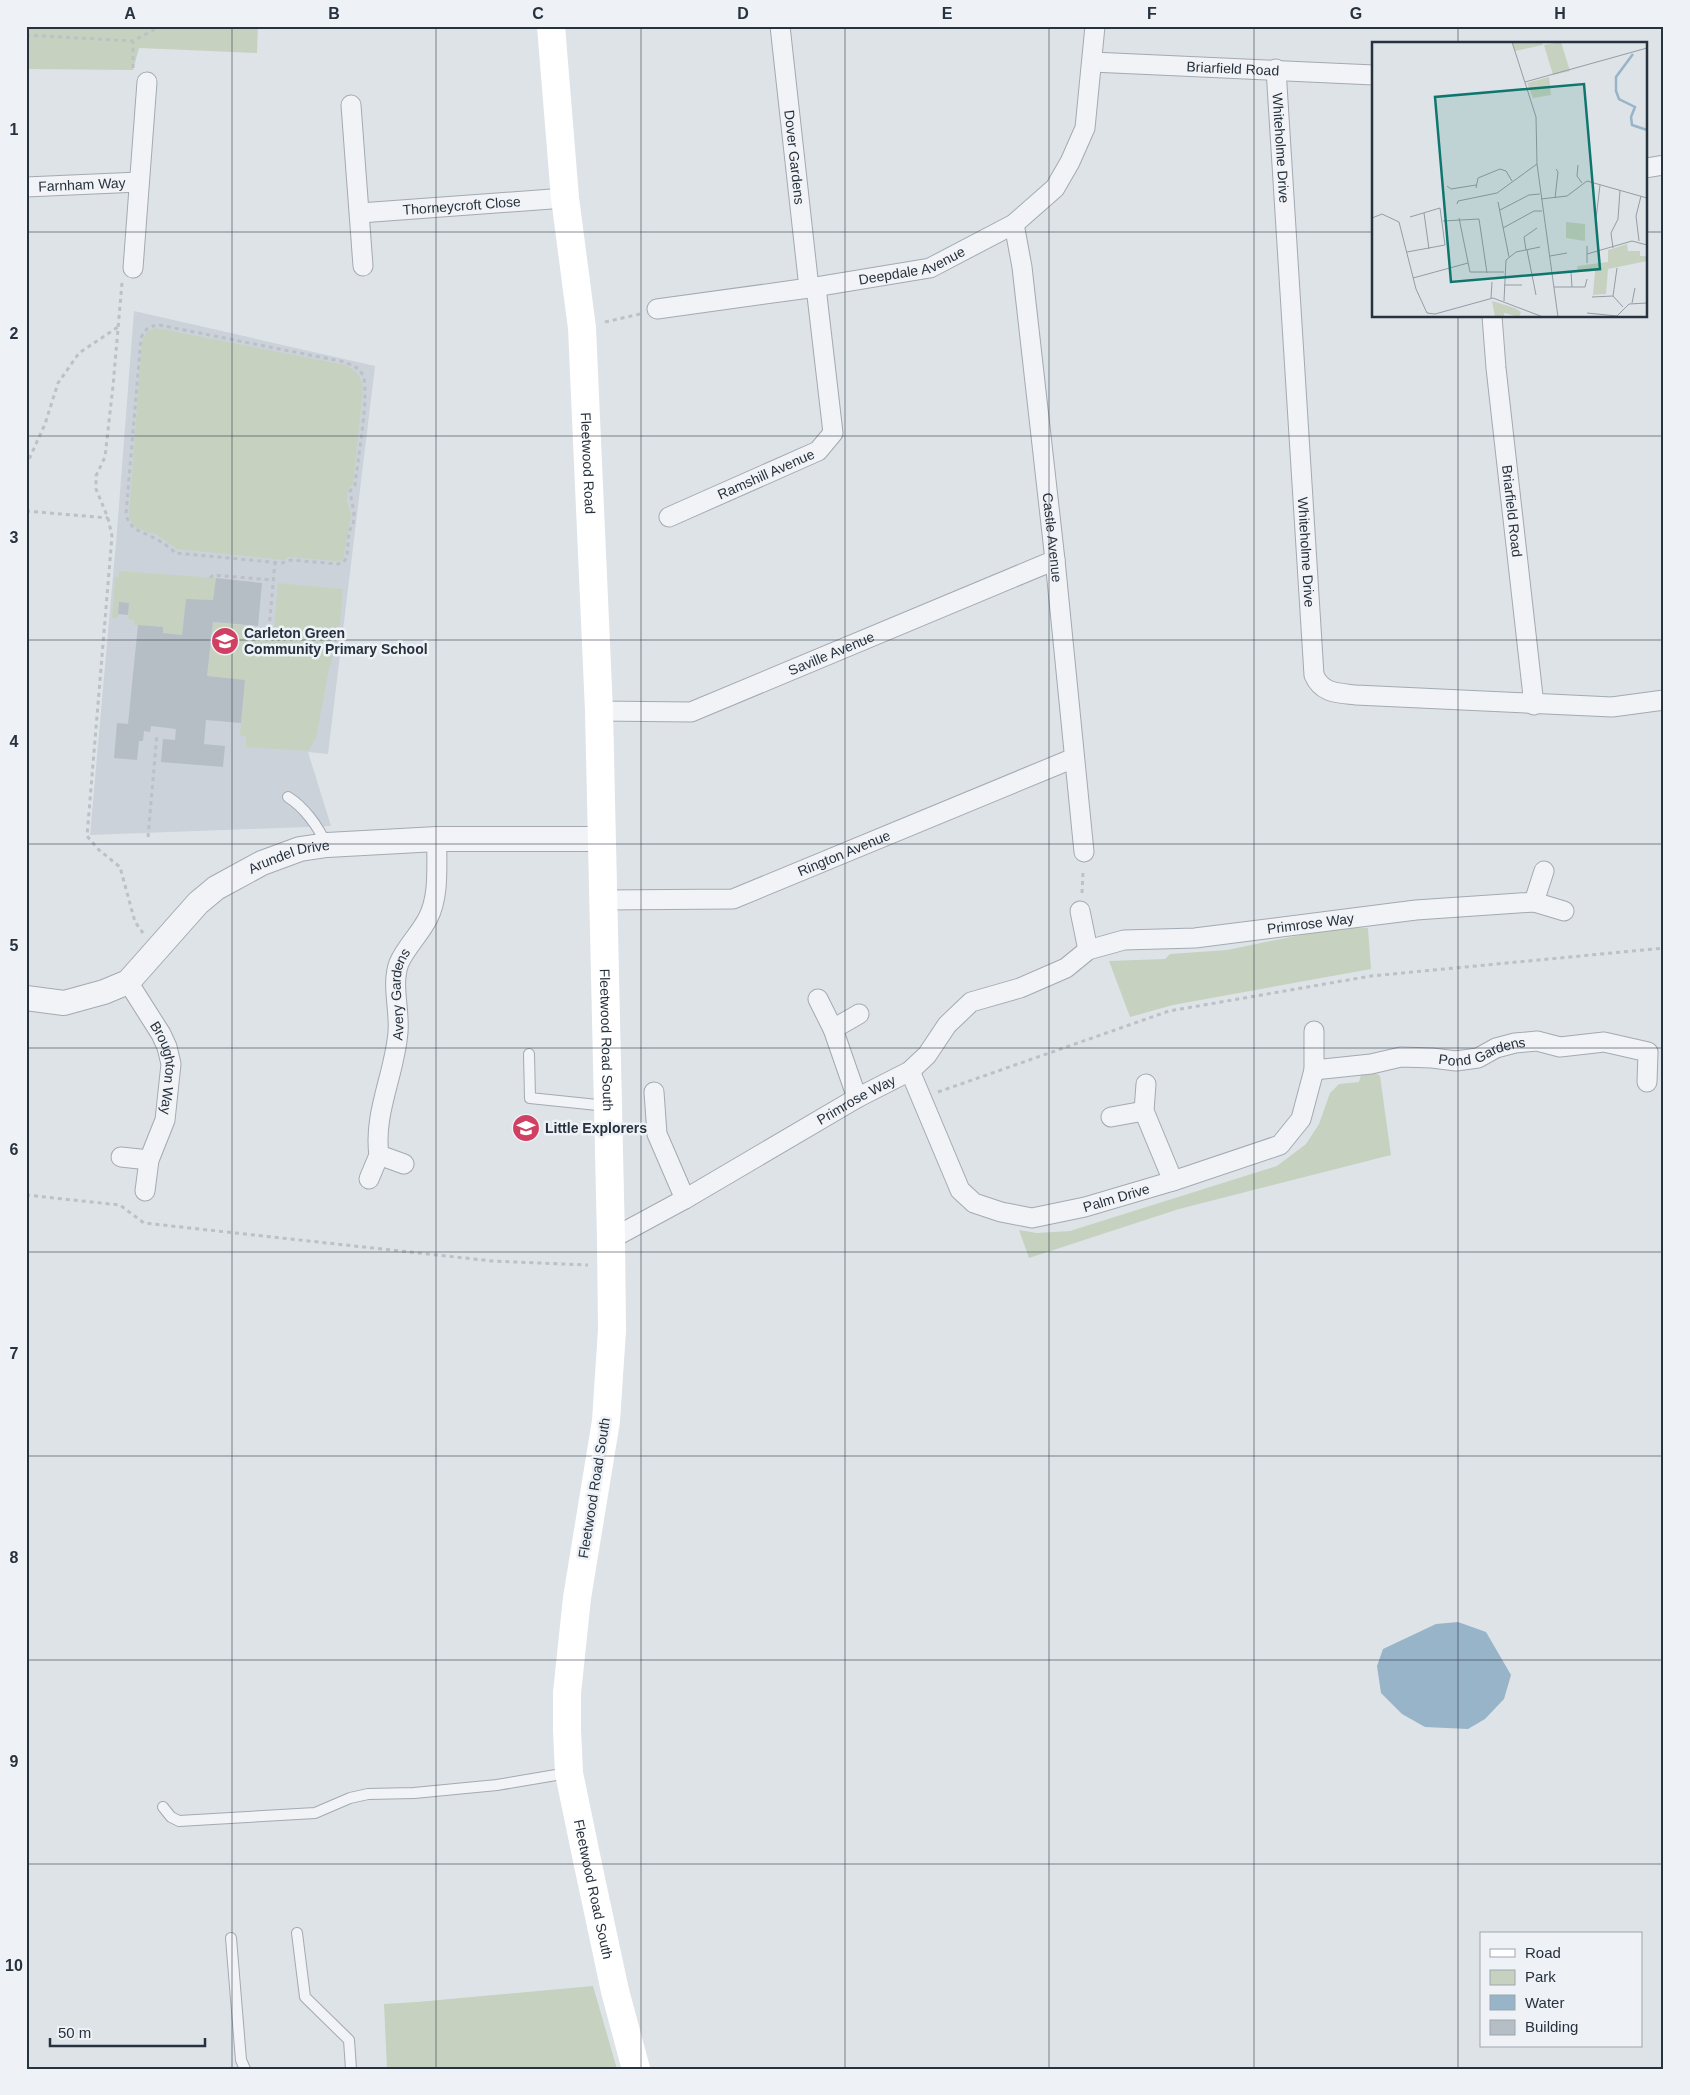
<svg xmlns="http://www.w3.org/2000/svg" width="1690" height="2095" viewBox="0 0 1690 2095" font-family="Arial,sans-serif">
<rect width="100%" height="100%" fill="#dee3e8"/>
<path fill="#ccd2da" d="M134,311L375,366L328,754L308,752L331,826L90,835L117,531Z"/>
<g fill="#c6d2bf">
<path d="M26,26H258L257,53L139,48L133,70L26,69Z"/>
<path d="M156,328L345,365C357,371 361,376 363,389L353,484L348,489L347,501L351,515L343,560L337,561L288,557L284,560L177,549L157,535L139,529L133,525L129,516L142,341L147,332Z"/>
<path d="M119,571L216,578L213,600L186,599L182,635L163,633V627L134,625V620L128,619L129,603L119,602L118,618H112L115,577H119Z"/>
<path d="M278,583L343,589L339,634H332V662L329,669L316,738L308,751L246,747V737L240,735L245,680L207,676L213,622L274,629Z"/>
<path d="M1340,927L1368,928L1371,969L1173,1005L1130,1017L1109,961L1165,959L1170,954L1227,950Z"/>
<path d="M1376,1073L1380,1076L1391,1155L1179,1209L1029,1258L1019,1230L1037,1233L1070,1231L1277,1166L1306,1144L1319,1124L1330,1093L1339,1084L1359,1082L1361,1075Z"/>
<path d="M593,1986L617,2069H387L384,2004L417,2002Z"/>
</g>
<path fill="#98b4c9" d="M1458,1622L1486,1632L1511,1675L1504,1699L1485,1719L1468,1729L1425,1727L1402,1714L1381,1693L1377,1666L1383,1649L1436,1624Z"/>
<g fill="#b5bdc5">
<path d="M216,578L262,583L258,626L213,622L207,676L245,680L241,723L206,720L204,744L225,746L223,767L161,762L163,739L175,740L176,729L151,726L150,732L144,731L143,741H139L137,760L114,758L117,723L128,724L138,625L163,627V633L182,635L186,599L213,600Z"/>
<path d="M119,602L129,603L128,615L118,614Z"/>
</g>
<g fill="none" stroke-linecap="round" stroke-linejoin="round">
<g stroke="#a3aab2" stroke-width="12">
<g id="service">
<path d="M288,797C304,807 318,826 326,844"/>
<path d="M529,1054L530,1098L607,1106"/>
<path d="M163,1807L171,1817L179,1821L315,1813L350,1798L368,1794L414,1793L497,1785L568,1773"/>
<path d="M297,1933L305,1997L349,2040L351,2069"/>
<path d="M231,1938L241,2060L245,2069"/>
</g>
</g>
<g stroke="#a3aab2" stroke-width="21">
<g id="minor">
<path id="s1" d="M780,26L809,288"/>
<path id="s2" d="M1092,62L1374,75"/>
<path id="s3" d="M1276,69L1314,675C1322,694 1339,693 1356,695L1612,707L1664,700"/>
<path d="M351,105L363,266"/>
<path d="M1646,168L1664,165"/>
<path id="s4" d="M26,187L139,182"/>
<path id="s5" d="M360,213L565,198"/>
<path id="s6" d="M1014,224L1022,267L1055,560L1084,852"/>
<path d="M133,268L147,82"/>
<path id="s7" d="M657,309L809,288L930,268L1014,224L1055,188L1070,162L1085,128L1095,26"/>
<path id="s8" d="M1492,316L1496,368L1534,705"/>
<path id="s9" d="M669,517L818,451L833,433L816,287"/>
<path id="s10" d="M599,711L691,712L1055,560"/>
<path id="s11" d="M604,900L733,899L1074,758"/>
<path d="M1534,902L1564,911"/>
<path d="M1080,911L1088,950"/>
<path id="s12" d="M128,982L161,1034L167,1047L171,1064L165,1120L149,1160L145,1191"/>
<path d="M818,999L833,1029L857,1098"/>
<path d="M833,1029L859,1014"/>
<path id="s13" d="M1314,1070L1371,1064L1401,1057L1432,1058L1456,1061L1478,1058L1496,1048L1515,1043L1537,1041L1560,1047L1604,1042L1648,1052L1647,1082"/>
<path id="s14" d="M910,1071L960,1190L974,1203L1001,1212L1032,1218L1085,1207L1173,1181L1280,1145L1301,1119L1314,1070V1031"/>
<path d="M1146,1084L1144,1111L1173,1181"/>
<path d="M654,1092L657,1134L685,1199"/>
<path d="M1111,1117L1144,1111"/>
<path d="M121,1157L149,1160"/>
<path id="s15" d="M404,1164L379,1155C373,1114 395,1073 398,1032C400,1010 391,984 399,963C406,947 420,934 428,918C440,895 436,864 437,839"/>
<path d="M369,1179L379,1155"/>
<path id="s16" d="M611,1239L685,1199L857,1098L910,1071L927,1055L947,1025L971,1002L1020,988L1066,968L1088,950L1124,940L1195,938L1416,910L1534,902L1544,871"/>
</g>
</g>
<g stroke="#a3aab2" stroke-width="26">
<g id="tertiary">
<path id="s17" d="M26,998L64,1003L104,992L128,982L198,903L216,888L262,863L300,849L327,845L437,839H602"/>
</g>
</g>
<g stroke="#bcc1c6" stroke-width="3" stroke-dasharray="4 4" stroke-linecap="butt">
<path d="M26,35L133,41L161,26"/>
<path d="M133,68V41"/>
<path d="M122,283L113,386L105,457L96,476V489L108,518L112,536L87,836L99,850L120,867L135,922L143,933"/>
<path d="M605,322L640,314"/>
<path d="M159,325L345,362C353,366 360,368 363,376C370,390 357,465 355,485L350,491L354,513L353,525L349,531L347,556L344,562L338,564L291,560L282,563L175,553C171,548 159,540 152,537C139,530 130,530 126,514L141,338C145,329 149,326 159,325Z"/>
<path d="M26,466L45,424L58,383L79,353L118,327"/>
<path d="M26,511L108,518"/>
<path d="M210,578L213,575L273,580"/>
<path d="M269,629L275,562"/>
<path d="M148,837L157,734"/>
<path d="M1082,893L1083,872"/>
<path d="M938,1092L1169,1011L1371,976L1664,948"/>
<path d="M26,1195L120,1205L144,1223L492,1261L588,1265"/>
</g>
<use href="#service" stroke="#f1f3f6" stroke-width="10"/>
<use href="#minor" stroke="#f1f3f6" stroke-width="19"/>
<use href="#tertiary" stroke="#f1f3f6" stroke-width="24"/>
<path stroke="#fff" stroke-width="28" id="s18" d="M551,26L565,198L582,328L599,711L611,1239L612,1330L606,1421L577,1598L567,1693V1730L569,1773L587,1860L615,1991L636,2069"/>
</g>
<path fill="none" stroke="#27323f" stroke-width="1" stroke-opacity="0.55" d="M232,26V2069M436,26V2069M641,26V2069M845,26V2069M1049,26V2069M1254,26V2069M1458,26V44M26,232H1374M1646,232H1664M1458,316V2069M26,436H1664M26,640H1664M26,844H1664M26,1048H1664M26,1252H1664M26,1456H1664M26,1660H1664M26,1864H1664"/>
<defs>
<g id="school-disc" transform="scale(1.4375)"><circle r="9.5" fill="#d04062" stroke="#eef2f6"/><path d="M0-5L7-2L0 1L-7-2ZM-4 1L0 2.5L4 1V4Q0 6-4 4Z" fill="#fff"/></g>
</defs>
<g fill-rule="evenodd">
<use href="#school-disc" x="225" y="641"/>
<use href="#school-disc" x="526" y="1128"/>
</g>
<g text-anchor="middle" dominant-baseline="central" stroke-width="5" stroke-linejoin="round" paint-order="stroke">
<g font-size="14" fill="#27323f" stroke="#eef2f6">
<text stroke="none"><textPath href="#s2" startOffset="141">Briarfield Road</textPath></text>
<text stroke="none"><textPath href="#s3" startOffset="79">Whiteholme Drive</textPath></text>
<text stroke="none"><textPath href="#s1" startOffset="132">Dover Gardens</textPath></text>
<text stroke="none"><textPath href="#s4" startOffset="56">Farnham Way</textPath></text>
<text stroke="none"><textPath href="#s5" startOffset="102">Thorneycroft Close</textPath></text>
<text stroke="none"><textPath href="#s7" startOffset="259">Deepdale Avenue</textPath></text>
<text stroke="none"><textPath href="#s18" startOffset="439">Fleetwood Road</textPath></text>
<text stroke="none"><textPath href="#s9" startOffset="106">Ramshill Avenue</textPath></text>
<text stroke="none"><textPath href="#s8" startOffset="196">Briarfield Road</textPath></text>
<text stroke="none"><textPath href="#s6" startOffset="316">Castle Avenue</textPath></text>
<text stroke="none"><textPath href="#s3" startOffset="484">Whiteholme Drive</textPath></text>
<text stroke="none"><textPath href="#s10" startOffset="244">Saville Avenue</textPath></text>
<text stroke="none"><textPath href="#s11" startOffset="249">Rington Avenue</textPath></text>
<text stroke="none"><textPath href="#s17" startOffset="315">Arundel Drive</textPath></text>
<text stroke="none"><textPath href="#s16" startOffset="790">Primrose Way</textPath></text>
<text stroke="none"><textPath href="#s15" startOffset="190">Avery Gardens</textPath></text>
<text stroke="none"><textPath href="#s18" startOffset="1016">Fleetwood Road South</textPath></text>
<text stroke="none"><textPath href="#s13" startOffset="171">Pond Gardens</textPath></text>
<text stroke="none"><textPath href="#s12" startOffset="96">Broughton Way</textPath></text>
<text stroke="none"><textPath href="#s16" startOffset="282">Primrose Way</textPath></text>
<text stroke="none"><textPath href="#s14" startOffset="295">Palm Drive</textPath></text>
<text transform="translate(594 1488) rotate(-81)">Fleetwood Road South</text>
<text stroke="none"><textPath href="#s18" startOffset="1871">Fleetwood Road South</textPath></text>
</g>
<g font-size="14" font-weight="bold" fill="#27323f" stroke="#eef2f6" text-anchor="start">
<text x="244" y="633">Carleton Green<tspan x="244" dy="16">Community Primary School</tspan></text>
<text x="545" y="1128">Little Explorers</text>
</g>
</g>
<g transform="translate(1372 42)">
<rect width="275" height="275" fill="#dee3e8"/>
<path d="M140,0H170L171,3L143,9ZM189,0L198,29L181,33L172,3ZM177,35L179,53L161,56L155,41ZM194,180L213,182V199L194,196ZM255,202L256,209H268V214H275V219L236,227L234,252L221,253L223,229L206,230L205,224L236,220V208ZM120,259L143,266L149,270L147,275L132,271V275H123Z" fill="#c6d2bf"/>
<path fill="none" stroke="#98b4c9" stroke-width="2.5" d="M261,12L244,35V49L247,57L263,65L259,75L260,83L275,88"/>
<path fill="none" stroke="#959ca4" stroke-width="1" d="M140,0L164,75L165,122L186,275M153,40L275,6M206,123L205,134L210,141M75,144L79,147L104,143M104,146L106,136L128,127L134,129L140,139M183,156L186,130L184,127M169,157L195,154L215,139L275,156M126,160L137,215M85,162L86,159L125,151L165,122M128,168L157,153L168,152M52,171L57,207M0,176L10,172L27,180L44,247L55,271L63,272L121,256L171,275M87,176L98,230H132M224,177L228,143M71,179L107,177L115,231M131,186L162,169H170M267,199L264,174L269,154M215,204V221M241,206L239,191L246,177L248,148M154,208L152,195L165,186M155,208L164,253M35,210L73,203L68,166L38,175M215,212L260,199L275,203M178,214L195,211M199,230L200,245M41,236L96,221M132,243H150M182,245H213L215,237M241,254L245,226M220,255L241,254L251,265M119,256L120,240M132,259L134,218L144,210L168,205M260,261L263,246M215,271L245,274M244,275L257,262L275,261"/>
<path fill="#0f766e" fill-opacity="0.15" stroke="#0f766e" stroke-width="2.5" d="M212,42L228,227L79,240L63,55Z"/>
<rect width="275" height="275" fill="none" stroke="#27323f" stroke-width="2.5"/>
</g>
<rect width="1690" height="2095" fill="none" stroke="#eef2f6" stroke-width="55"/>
<rect x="1480" y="1932" width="162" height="115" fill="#eef2f6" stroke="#9ea5ad"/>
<rect x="1490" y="1949" width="25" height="8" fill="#ffffff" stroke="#9ea5ad"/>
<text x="1525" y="1958" font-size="15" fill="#27323f">Road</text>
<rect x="1490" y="1970" width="25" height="15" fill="#c6d2bf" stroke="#9ea5ad"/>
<text x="1525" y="1982" font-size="15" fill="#27323f">Park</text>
<rect x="1490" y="1995" width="25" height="15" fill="#98b4c9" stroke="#9ea5ad"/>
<text x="1525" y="2008" font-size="15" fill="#27323f">Water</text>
<rect x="1490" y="2020" width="25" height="15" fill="#b5bdc5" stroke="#9ea5ad"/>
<text x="1525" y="2032" font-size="15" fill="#27323f">Building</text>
<path d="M50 2038v8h155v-8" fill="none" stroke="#27323f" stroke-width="2.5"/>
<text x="58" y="2038" font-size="15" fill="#27323f" stroke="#eef2f6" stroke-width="4" paint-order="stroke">50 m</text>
<rect x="28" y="28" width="1634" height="2040" fill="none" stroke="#27323f" stroke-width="2"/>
<g font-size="16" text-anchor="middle" font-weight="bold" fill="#27323f">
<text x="130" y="19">A</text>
<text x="334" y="19">B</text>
<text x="538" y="19">C</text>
<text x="743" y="19">D</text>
<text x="947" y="19">E</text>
<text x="1152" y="19">F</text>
<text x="1356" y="19">G</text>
<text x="1560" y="19">H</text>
<text x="14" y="135">1</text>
<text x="14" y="339">2</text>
<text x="14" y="543">3</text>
<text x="14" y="747">4</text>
<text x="14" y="951">5</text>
<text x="14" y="1155">6</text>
<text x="14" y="1359">7</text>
<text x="14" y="1563">8</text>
<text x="14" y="1767">9</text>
<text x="14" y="1971">10</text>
</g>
</svg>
